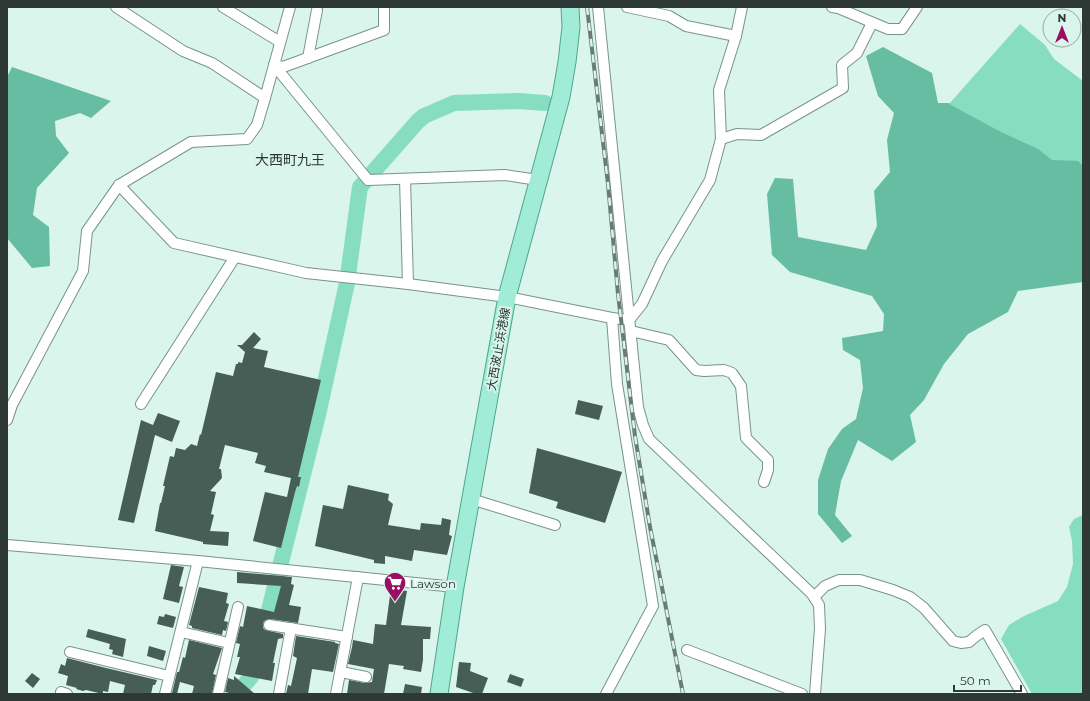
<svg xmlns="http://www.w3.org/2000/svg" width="1090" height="701" viewBox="0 0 1090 701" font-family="Montserrat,'Noto Sans JP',sans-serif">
<rect width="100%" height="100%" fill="#daf5eb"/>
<g fill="#67bda1">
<path d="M883,47L932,73L938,103L1083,104V282L1018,291L1008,312L968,334L944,364L924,400L910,415L916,442L892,461L858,440L841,481L835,515L852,536L842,543L818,514V480L828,449L842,429L856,419L863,388L860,360L843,350L842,338L883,331L884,314L872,296L790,272L772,255L767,194L775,178L793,179L798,237L866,250L877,226L874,191L890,172L887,140L894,113L878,96L866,56Z"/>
<path d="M12,67L111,101L91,118L80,113L55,121L56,136L69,153L37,188L33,215L49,227L50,266L32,268L7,238V77Z"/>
</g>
<g fill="#86ddc0">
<path d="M1020,24L1045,45L1054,59L1083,81V166L1078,161L1052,160L1038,149L1001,132L949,104Z"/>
<path d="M1083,515V694H1032L1001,639L1009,625L1024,616L1058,601L1067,587L1073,564L1072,541L1069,527L1074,519Z"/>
</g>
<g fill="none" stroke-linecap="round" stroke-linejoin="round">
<path stroke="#86ddc0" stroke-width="16" d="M236,694L251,677L259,650L318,415L347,283L360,187L418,121L424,116L454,103L518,101L545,103"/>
</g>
<g fill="#465e55">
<path d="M254,332L261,339L253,348L268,351L264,367L321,380L298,477H301L299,487L297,486L295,492L281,548L253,541L265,492L287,497L291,478L264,472L266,466L255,463L258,453L225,445L219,469H221L222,478L210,491L216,492L211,514L214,515L210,531L229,532L228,546L203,544V542L155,531L160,503H161L165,486H163L170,456L174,457L176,448L185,450L191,444L197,446L200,434L201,435L216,372L233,376L236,364H238V362L242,363L245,352L237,345H242Z"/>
<path d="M578,400L603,406L599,420L575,414Z"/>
<path d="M158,413L180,421L172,442L155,435L134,523L118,520L141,420L153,425Z"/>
<path d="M537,448L622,472L605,523L556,508L558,502L529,493Z"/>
<path d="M348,485L389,494L388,500L393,504L388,525L420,530L421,523L441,525L442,518L451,520L449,535L452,536L447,555L414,550L412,561L385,556V564L374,563V560L315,546L323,505L343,509Z"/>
<path d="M171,565L184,567L179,586L183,587L179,603L163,599Z"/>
<path d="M237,572L292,577L291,584L294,585L289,605L301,607L298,623L270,619L264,621L263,624V628L265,630L283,634V638L278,639L273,663H275L272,681L235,674L240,657H237L240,644L236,643L240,626L243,627L247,606L274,612L281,586L237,583Z"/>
<path d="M199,587L228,593L226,603L229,604L224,621L228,622L226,631L223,630L222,635L192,628V626L189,625Z"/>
<path d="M391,588L407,591L401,625L431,627L430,639H423V660L421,672L403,669L404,666L389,664L384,694H347L349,680L365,683L372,682L374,669L348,664L352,647L353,640L373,644L375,624L386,625Z"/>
<path d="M165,614L176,617L173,628L157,624L159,616L164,617Z"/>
<path d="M88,629L126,639L123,657L112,654L113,650L109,649L110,644L86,637Z"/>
<path d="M296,636L335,642V643L339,644L333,672L312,669L308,694H286L288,685L291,686L297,658L293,656Z"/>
<path d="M189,640L222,648L213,674L216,675L212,694H192L194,686L180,682L177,694L172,693L177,672H179L183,657L185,658Z"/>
<path d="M149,646L166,651L163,661L147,656Z"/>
<path d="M67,658L106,668L157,680L155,685H153L151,694H123L125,685L110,681L108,692L103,691V694L86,690L83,691L76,689L77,688L66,685L68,676L58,673L61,664L65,666Z"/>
<path d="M459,662L471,663L470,671L488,678L482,694H476L456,687Z"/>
<path d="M32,673L40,679L33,688L25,681Z"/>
<path d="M510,674L524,679L521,687L507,682Z"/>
<path d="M234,676L255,694H234L225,692L228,678L234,680Z"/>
<path d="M405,684L422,687L421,694H403Z"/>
</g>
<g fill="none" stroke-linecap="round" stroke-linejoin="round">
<g stroke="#7a9389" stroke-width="12">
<g id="street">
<path d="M223,7L280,42"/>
<path d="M598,7L638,407L643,425L649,439L812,594L819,605L820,629L815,694"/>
<path d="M627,7L669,16L686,26L736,36"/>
<path d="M832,7L838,8L888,29H902L917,7"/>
<path d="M308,58L317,10"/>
<path d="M274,65L368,180L505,175L538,180"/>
<path d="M274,65L283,67L384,30V7"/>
<path d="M265,98L290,7"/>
<path d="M721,139L737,134L761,135L843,88L842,65L857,53L872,23"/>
<path d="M405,179L408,284"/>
<path d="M119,185L174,243L306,273L408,284L507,297L612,318L629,320"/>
<path d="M629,320L642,304L662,261L710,180L721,139L719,90L736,36L742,7"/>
<path d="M631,331L669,340L696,370L704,371L724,370L732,373L741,386L746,438L768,460V470L764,482"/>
<path d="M141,404L235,257"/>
<path d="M7,420L12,405L83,271L87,231L119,185L191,142L247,139L257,125L265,98L212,63L183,51L116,7"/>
<path d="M471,499L555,525"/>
<path d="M7,545L198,561L455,587"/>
<path d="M814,597L825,586L839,580H860L893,590L910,597L924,608L953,641L961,643L969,642L976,636L985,630L1022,694"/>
<path d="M269,625L347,637"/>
<path d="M181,632L229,643"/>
<path d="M687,650L802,694"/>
<path d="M70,652L169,676"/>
<path d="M341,672L366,677"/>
<path d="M61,692L67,694"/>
<path d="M165,694L198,561"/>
<path d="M218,694L238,607"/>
<path d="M279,694L291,628"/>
<path d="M336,694L358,577"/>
<path d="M606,694L653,606L617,384L612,318"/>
</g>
</g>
<g stroke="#50a58b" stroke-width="19">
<path id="primary" d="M439,694L455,587L507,297L561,97L567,62L571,27L570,7"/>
</g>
<use href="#street" stroke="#fff" stroke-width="10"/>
<use href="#primary" stroke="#a1ecd6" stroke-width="17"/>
<g stroke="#6a7a74" stroke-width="4">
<path id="rail" d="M587,7L608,184L618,294L635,436L650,527L683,694"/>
</g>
<use href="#rail" stroke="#daf5eb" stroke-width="2.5" stroke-dasharray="8" stroke-linecap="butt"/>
</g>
<defs>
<g id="supermarket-pin" transform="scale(1.15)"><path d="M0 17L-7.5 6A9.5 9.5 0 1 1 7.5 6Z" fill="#980f63" stroke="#daf5eb"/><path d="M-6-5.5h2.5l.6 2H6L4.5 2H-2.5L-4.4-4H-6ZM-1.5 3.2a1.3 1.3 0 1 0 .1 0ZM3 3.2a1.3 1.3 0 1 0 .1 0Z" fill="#fff"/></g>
</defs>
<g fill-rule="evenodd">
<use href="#supermarket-pin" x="395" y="583"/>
</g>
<g text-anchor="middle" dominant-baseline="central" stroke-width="4" stroke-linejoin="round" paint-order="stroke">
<g font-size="12" fill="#2e3834" stroke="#daf5eb">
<text transform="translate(498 349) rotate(-80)">大西波止浜港線</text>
</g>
<g font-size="12" fill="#2e3834" stroke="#daf5eb" text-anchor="start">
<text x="410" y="583">Lawson</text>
</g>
<g font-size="14" fill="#2e3834" stroke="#daf5eb">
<text x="290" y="160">大西町九王</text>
</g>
</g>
<rect width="1090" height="701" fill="none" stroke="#2e3834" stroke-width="16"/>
<g transform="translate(1062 28)"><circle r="19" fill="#daf5eb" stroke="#95a9a2"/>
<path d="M0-3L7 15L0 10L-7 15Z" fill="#980f63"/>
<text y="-6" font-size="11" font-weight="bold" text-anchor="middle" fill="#2e3834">N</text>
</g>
<path d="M954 685v6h67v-6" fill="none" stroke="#2e3834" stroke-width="2"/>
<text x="960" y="685" font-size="12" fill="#2e3834" stroke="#daf5eb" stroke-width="3" paint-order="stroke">50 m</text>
</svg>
